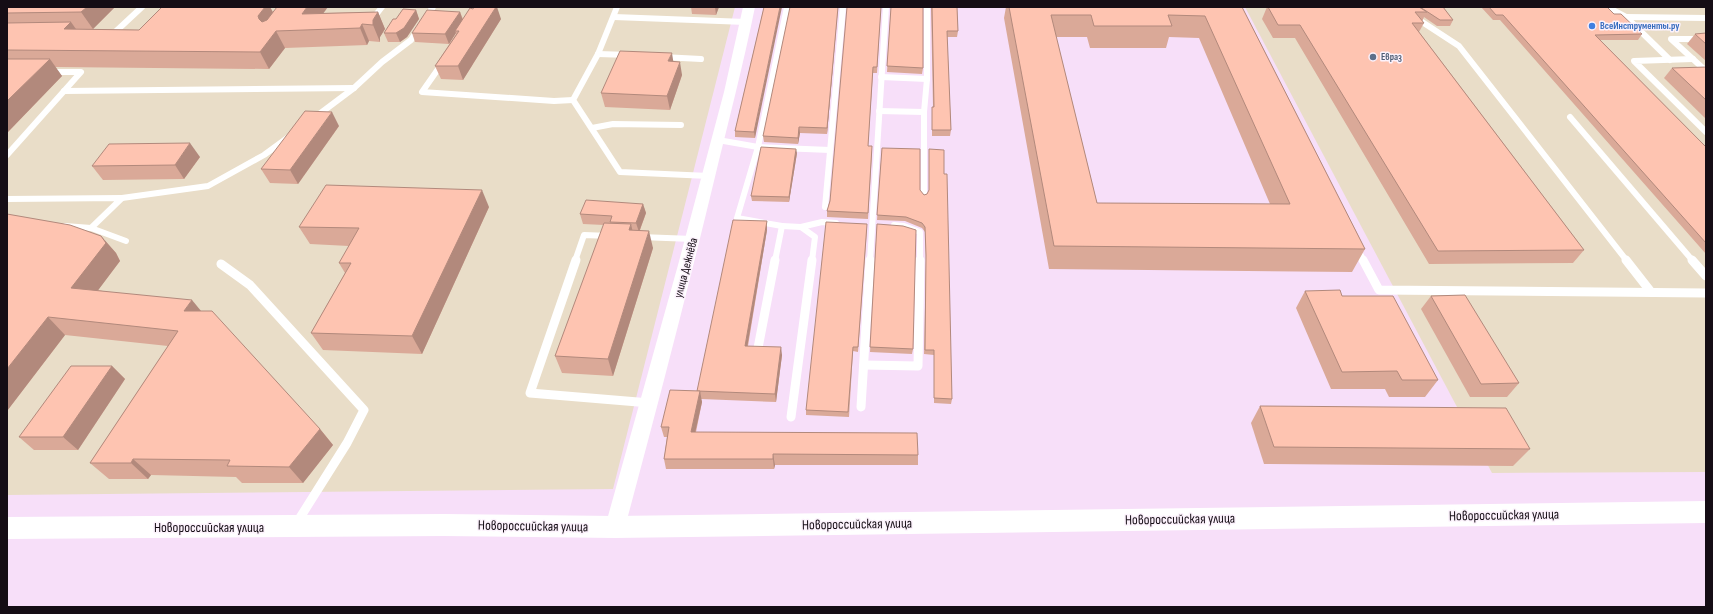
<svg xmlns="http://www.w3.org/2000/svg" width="1713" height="614" viewBox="0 0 1713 614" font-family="'Sofia Sans Condensed',sans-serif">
<rect width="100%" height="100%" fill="#f7dff9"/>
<g fill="#e9ddc8">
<path d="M7,7H735L613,489L7,495Z"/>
<path d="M1245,7H1706V472L1492,473Z"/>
</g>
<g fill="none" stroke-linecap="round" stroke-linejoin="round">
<g stroke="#fff" stroke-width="6">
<path d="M617,7L598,54L573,100L620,172L709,176"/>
<path d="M1607,7L1626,17L1670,60"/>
<path d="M1413,16L1459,46L1627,261"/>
<path d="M614,17L746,22"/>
<path d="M1626,17L1706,18"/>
<path d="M425,19L433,7"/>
<path d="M371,21L382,7"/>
<path d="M109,34H113L142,7"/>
<path d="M1706,39H1671L1706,71"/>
<path d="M598,54L629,55"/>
<path d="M662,57L701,59"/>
<path d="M1693,59L1634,61L1706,132"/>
<path d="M443,62L422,92L554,101L573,100"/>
<path d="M881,77L927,79"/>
<path d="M64,91L354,88"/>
<path d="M879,111L924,112"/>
<path d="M1570,117L1693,261"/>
<path d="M314,118L354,88L382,62L411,40L419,28"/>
<path d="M592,128L613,124L681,125"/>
<path d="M718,140L758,147L830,150"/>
<path d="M7,155L81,72H48"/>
<path d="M924,195V112L927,79V7"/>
<path d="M122,198L208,186L264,155L290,136"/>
<path d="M7,199L122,198L91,228L126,241"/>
<path d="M825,207L843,7"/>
<path d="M894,225L904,226L920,232V261"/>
<path d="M65,226L91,228"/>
<path d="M782,226L801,227L815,237L812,261"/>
<path d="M801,227L822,222L836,223"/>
<path d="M640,237L693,239"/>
<path d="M1357,248L1364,261"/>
<path d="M575,261L584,235L610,236"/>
<path d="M775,261L782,226L737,218L758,147L787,7"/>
<path d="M870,261L886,7"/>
</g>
<g stroke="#fff" stroke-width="9">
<path d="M576,260L530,393L650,403"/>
<path d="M1363,260L1379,290L1706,293"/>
<path d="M1626,260L1651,292"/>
<path d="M1692,260L1706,276"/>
<path d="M221,264L250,285L364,410L347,443L296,524"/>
<path d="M758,348L775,260"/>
<path d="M864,365L918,366L920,260"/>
<path d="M861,407L870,260"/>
<path d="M791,417L812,260"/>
</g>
<path fill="#fff" fill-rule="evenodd" d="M743,7H755C743,66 728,123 714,181C686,297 656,412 625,527L622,533L615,536L608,533L605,527L678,265L724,92Z"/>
<path fill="#fff" fill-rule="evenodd" d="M1706,501V523L615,538L444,536L7,539V517L444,514L615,516Z"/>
</g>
<g fill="#daa998" fill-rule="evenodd">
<path d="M7,7H115L93,29L139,30L162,7H270L273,12L323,13L378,12L385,29L380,37V42L369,41L367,45L285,48L269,69L55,67L62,76L7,133Z"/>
<path d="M691,7H719L716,15L692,14Z"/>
<path d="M764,7L755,138L735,137V131Z"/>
<path d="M838,7L827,134L800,133L798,144L764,142L763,136Z"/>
<path d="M881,7L877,73H873L868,146L872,152L868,219L827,217V211Z"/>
<path d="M891,7L923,68L922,74L887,72Z"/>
<path d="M931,7H957L958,31L957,37H947L951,130L950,136H932V107H933Z"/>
<path d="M1006,7H1242L1365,249L1352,272L1049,269L1004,18ZM1056,37H1087L1090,48H1166L1169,37L1199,38L1270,204L1097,203Z"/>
<path d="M1267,7H1443L1453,20L1450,26H1437L1424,17L1422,22L1424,23L1419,32L1584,250L1573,263L1429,264L1295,38H1273L1262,19Z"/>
<path d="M1481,7H1607L1614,14L1642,34L1638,40H1600L1706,147V254L1500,20H1493Z"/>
<path d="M416,10L419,19L407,37L400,42H388L384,33L396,19Z"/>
<path d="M460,12L463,19H501L463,80L441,79L435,66L456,34V33L449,44L415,42L412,33Z"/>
<path d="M1706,33V61L1687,44L1695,34Z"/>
<path d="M673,61L682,75L670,110L605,107L601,93Z"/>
<path d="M1706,67V119L1664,78L1672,68Z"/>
<path d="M339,126L298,184L270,183L261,169Z"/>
<path d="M882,148L924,195L927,194L929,191V149L944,174L952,399L951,404L934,403V355L924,354L926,260L925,232L922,228L905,221L877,220Z"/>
<path d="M797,153L789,202L752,201L751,196Z"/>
<path d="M200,157L184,179L103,180L92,166Z"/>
<path d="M643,204L646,213L640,230L653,248L613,376L562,373L555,356L604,225L583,224L580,214Z"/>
<path d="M489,207L422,354L323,350L311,333L345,273L339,263L349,246L310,244L299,227Z"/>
<path d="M7,214L101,236L116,253L120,261L98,290L201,311L320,429L333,445L303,483H242L236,477L151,475L148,479H109L90,463L168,346L65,335L7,411Z"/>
<path d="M767,221V230L748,346L782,355L776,402L701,399L702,402L696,432L918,455V465H775L774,469H666L664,459L667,437H664L661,427L697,391Z"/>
<path d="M877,224L913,349L912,354L870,352Z"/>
<path d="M867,229L858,352L853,351L849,417L806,415V410Z"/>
<path d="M1305,291L1342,296L1438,380L1425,397H1389L1385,389H1331L1296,308Z"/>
<path d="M1431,296L1519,383L1507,397H1470L1421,309Z"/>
<path d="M112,366L125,379L78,450H34L19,437Z"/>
<path d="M1260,406L1530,449L1513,466L1264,464L1251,423Z"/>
</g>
<g fill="#b2897c">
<path d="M87,7H115L93,29L81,12Z"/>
<path d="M265,7H270L277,20L267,33L259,19L258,16Z"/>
<path d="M307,7H328L311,30L302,14Z"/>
<path d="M496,7H497L501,19L463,80L458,66Z"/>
<path d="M715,7H719L716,15Z"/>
<path d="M780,7H782L755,138L754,132Z"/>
<path d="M838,7L827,134V128Z"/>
<path d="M416,10L419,19L407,37L400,42L396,33Z"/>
<path d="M378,12L385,29L380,37V42L373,25V20Z"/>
<path d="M460,12L463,21L455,31L456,33L449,44L445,34Z"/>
<path d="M71,22L83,39L64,29Z"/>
<path d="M362,24L369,41L367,45L360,28Z"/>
<path d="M276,31L285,48L269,69L260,52Z"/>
<path d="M672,53L674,66L668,61Z"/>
<path d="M50,59L62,76L7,133V101Z"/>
<path d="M680,62L682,75L670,110L667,96Z"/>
<path d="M332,112L339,126L298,184L290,170Z"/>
<path d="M799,127L800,133L798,144V138Z"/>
<path d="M190,143L200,157L184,179L175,165Z"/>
<path d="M796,149L797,153L789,202V197Z"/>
<path d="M482,190L489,207L422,354L412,336Z"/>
<path d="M643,204L646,213L639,232L636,223Z"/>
<path d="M767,221V230L746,354L745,346Z"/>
<path d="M631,224L635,242L629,230Z"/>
<path d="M649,231L653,248L613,376L608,359Z"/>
<path d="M101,236L116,253L120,261L87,305L71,288Z"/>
<path d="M192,300L206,317L184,311Z"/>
<path d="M48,317L65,335L7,411V369Z"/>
<path d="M781,347L782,355L776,402L775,394Z"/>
<path d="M112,366L125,379L78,450L63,437Z"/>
<path d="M700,391L702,402L693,442L691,432Z"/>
<path d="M320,429L333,445L303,483L289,467Z"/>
<path d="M773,454L775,465L774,469L773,459Z"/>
<path d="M133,459L151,475L148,479L131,463Z"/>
</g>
<g fill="#fec4b1" stroke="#b2897c" fill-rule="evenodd">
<path d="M7,7H87L81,12L7,13Z"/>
<path d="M162,7H265L258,16L259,19L262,22L267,20L277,7H307L302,14L378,12L373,20V25L362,24L360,28L276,31L260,52L7,50V23L71,22L64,29L139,30Z"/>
<path d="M474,7H496L458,66H435L459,31H455L470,8L473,9Z"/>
<path d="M764,7H780L754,132L735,131Z"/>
<path d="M790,7H838L827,128L799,127L798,138L763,136Z"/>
<path d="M847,7H881L877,67H873L868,146H872L868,213L827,211L830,201Z"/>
<path d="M891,7H923V68L887,66Z"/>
<path d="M932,7H957L958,31H947L951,130H932V107H934Z"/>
<path d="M1009,7H1242L1365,249L1054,246ZM1051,15H1091L1094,26H1172L1168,15L1205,16L1290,204L1097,203Z"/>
<path d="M1268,7H1419L1427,12H1415L1424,23H1412L1584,250L1438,251L1300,25H1278Z"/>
<path d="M1420,7H1443L1453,20H1440Z"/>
<path d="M1489,7H1607L1614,14H1621L1642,34L1595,35L1706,147V243L1503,15H1496Z"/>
<path d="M403,9L416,10L404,28L396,33H384L393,19H396Z"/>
<path d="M427,10L460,12L445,34L412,33Z"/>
<path d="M1706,33V44L1695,34Z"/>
<path d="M620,51L672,53L668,61L680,62L667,96L601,93Z"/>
<path d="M7,59H50L7,101Z"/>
<path d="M1706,67V100L1672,68Z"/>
<path d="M305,111L332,112L290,170L261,169Z"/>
<path d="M190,143L175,165L92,166L109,144Z"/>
<path d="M761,147L796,149L789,197L751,196Z"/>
<path d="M882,148L920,149V190L924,195L927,194L929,190V149L944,150V174H947L952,399L934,398V350H925L926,255L925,227L922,223L906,217L877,215Z"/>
<path d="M326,185L482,190L412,336L311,333L351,263H339L359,228L299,227Z"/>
<path d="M586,200L643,204L636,223L610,222L612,216L580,214Z"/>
<path d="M7,214L70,225L101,236L106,243L71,288L192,300L184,311H212L320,429L289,467L227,466L230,460L133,459L131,463H90L178,331L48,317L7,369Z"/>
<path d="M733,220L767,221L745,346L781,347L775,394L697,391Z"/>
<path d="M826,222L867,224L858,347H853L848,412L806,410Z"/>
<path d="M604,223L631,224L629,230L649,231L608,359L555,356Z"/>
<path d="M877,224L903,226L916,230L913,349L870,347Z"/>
<path d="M1340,290L1342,296H1393L1438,380H1402L1397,371L1342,372L1305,291Z"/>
<path d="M1465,295L1519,383L1481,384L1431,296Z"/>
<path d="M71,366H112L63,437H19Z"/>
<path d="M670,390L700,391L691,432L917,433L918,455L773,454V459H664L669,427H661Z"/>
<path d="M1260,406L1506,408L1530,449L1274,447Z"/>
</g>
<circle fill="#3f7fe0" stroke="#fcf2fc" stroke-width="1.5" cx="1592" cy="26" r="4"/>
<circle fill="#5c6f8a" stroke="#fcf2fc" stroke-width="1.5" cx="1373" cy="57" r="4"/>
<g text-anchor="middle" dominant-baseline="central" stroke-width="3" stroke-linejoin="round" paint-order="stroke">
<g font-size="10" font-weight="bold" fill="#366cbe" stroke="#fcf2fc" text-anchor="start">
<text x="1600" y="26">ВсеИнструменты.ру</text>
</g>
<g font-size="10" font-weight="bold" fill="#4e5e75" stroke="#fcf2fc" text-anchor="start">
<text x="1381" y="57">Евраз</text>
</g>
<g font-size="12" fill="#150d15" stroke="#fcf2fc">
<text transform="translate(686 268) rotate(-75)">улица Дежнёва</text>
</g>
<g font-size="14" fill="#150d15" stroke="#fcf2fc">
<text transform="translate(1504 515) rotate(-1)">Новороссийская улица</text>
<text transform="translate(1180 519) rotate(-1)">Новороссийская улица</text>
<text transform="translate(857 524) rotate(-1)">Новороссийская улица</text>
<text transform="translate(533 526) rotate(1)">Новороссийская улица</text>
<text x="209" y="527">Новороссийская улица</text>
</g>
</g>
<rect width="1713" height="614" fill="none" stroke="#150d15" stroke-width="16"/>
</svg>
